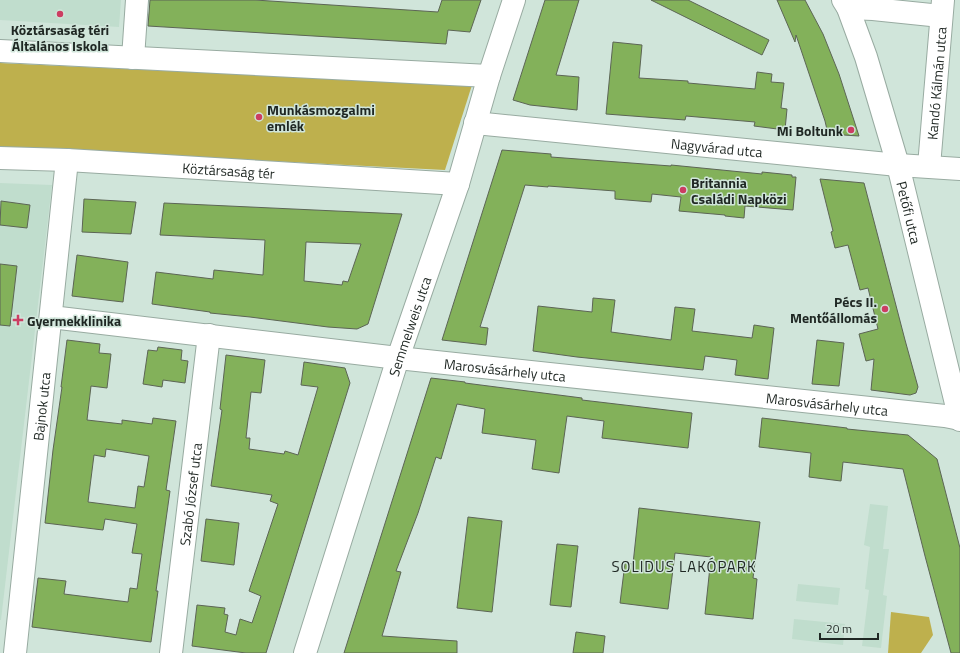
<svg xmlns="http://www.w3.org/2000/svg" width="960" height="653" viewBox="0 0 960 653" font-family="'Titillium Web',sans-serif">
<rect width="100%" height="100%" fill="#d0e5da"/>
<g fill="#c0ddcd">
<path d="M0,0H121L119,27L0,20Z"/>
<path d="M0,183L52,185L1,620H0Z"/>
<path d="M870,504L888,506L883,549H889L883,595L887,596L881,648L862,646L869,590L865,589L870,547L864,545Z"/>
<path d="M798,584L840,588L838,605L796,601Z"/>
<path d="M794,619L845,624L843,645L792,639Z"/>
</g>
<g fill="#beb04d">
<path d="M0,63L472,85L445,170L0,147Z"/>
<path d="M891,612L929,617L933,635L921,653H888Z"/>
</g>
<g fill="#83b15a" stroke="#5c6555" fill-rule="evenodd">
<path d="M150,0H255L438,12L442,0H481L470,32L448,30L446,44L148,26Z"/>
<path d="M545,0H579L556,75L579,77L577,110L530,105L513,100Z"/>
<path d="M651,0H688L769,40L762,55Z"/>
<path d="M777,0H805L823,34L839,74L859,136L828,134L825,121L796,35L795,42Z"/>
<path d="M613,42L642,45L639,78L688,81V83L755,89L757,72L772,74L771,82L784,83L781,108L787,109L785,130L754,126L755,122L686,116L685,120L606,114Z"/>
<path d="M502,150L551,154V157L671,166V165L762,174V172L792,175V177H796L793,210L745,206L744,218L725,216V215L679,211L681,197L652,194L651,202L615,199V191L548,186V187L525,185L480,327L488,328L486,345L442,340Z"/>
<path d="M820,179L864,183L905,340L918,387L916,393L910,395L871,390L874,359L866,361L859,334L878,329L868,288L860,290L848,245L835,248L831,232L833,231Z"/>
<path d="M84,199L136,202L131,234L82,232Z"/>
<path d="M1,201L30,205L27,228L0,225Z"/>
<path d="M164,203L336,211L402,214L368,324L357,329L328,327L250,317L210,313V312L152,304L156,272L213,279L214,270L263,275L265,240L160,235ZM306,242L361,244L348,282L343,281L342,285L304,281Z"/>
<path d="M77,255L128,262L123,302L72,296Z"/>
<path d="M0,264L17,266L10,326L0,325Z"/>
<path d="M593,298L615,300L611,332L671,340L675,307L695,309L692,331L752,338L754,325L774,328L768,379L735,375L737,360L705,356L703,370L655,365L577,357L533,351L538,306L592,312Z"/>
<path d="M67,340L100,344L99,353L111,354L107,388L91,386L87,420L122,424V420L152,424L153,418L176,421L166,490L170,491L156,591H158L151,642L32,627L38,578L66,581L64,594L128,602L130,588L137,589L142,554L132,553L137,524L105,519L103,530L45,523L53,450L62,387H61ZM106,449L149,456L144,487L138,486L135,508L88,502L94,455L105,457Z"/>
<path d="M817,340L844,343L839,386L812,384Z"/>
<path d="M158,347L182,350L181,360L188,361L185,383L163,380L162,387L143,384L148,350L157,351Z"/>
<path d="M226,355L265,360L261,393L251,392L246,438H250L249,449L284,454L285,451L298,455L318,387L301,385L304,362L345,368L350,383L266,653H246L192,646L197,605L225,608L224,614L228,615L225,632L236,635L240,619L252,623L261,596L249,591L278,504L270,501L272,495L211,486L222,410L220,409Z"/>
<path d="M431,378L465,382V383L582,398V400L692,413L688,448L602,438L604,421L567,416L559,473L532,469L536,440L482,433L485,409L457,404L441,459L436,457L418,513L396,571L401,572L382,636L457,641V653H344Z"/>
<path d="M762,418L847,428V429L908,435L937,459L960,548V653H951L925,556L903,469L843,462L841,481L809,477L811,453L759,447Z"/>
<path d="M639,508L760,522L753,578L757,579L753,619L705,614L711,557L675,553L668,609L620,603L625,563L633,564Z"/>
<path d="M468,517L502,521L492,612L457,608Z"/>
<path d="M206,519L239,523L234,565L201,561Z"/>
<path d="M557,544L578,546L571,607L550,605Z"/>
<path d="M576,632L605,636L603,653H573Z"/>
</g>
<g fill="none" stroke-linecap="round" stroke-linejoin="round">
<g stroke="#98aba1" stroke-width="24">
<g id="minor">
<path id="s1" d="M843,0L848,8L866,57L898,165L960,420"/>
<path d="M848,8L873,9L941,16"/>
<path d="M0,51L489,76"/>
<path d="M133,58L137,0"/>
<path id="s2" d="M475,123L898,165L960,169"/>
<path id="s3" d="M0,158L67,160L458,184"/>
<path id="s4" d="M929,166L943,0"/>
<path id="s5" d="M51,317L398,358L945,416L960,419"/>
<path id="s6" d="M15,653L67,160"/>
<path id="s7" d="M171,653L209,335"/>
<path id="s8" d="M305,653L398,358L458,184L489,76L514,0"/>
</g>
</g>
<use href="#minor" stroke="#fff" stroke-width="22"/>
</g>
<g fill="#cc3d62" stroke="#d0e5da" stroke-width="1.5">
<circle cx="60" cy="14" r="4"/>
<circle cx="259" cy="117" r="4"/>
<circle cx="851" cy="130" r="4"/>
<circle cx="683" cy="190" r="4"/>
<circle cx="885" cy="309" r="4"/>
<path d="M16 314h4v4h4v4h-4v4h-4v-4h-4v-4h4z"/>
</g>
<g text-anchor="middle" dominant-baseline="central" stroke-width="3" stroke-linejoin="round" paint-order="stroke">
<g font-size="14" font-weight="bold" fill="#1f2723" stroke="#d0e5da" text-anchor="start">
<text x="60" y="29" text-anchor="middle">Köztársaság téri<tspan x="60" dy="16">Általános Iskola</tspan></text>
<text x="267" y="109">Munkásmozgalmi<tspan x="267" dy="16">emlék</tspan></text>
<text x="843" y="130" text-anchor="end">Mi Boltunk</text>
<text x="691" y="182">Britannia<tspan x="691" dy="16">Családi Napközi</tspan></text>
<text x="877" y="301" text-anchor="end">Pécs II.<tspan x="877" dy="16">Mentőállomás</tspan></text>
<text x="27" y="320">Gyermekklinika</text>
</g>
<g font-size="14" fill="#1f2723" stroke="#d0e5da">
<text stroke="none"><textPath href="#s4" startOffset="83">Kandó Kálmán utca</textPath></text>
<text stroke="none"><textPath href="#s2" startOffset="243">Nagyvárad utca</textPath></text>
<text stroke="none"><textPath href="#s3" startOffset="229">Köztársaság tér</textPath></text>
<text stroke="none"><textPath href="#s1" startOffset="223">Petőfi utca</textPath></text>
<text stroke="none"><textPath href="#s8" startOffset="343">Semmelweis utca</textPath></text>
<text stroke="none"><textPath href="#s5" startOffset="457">Marosvásárhely utca</textPath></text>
<text stroke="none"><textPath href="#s5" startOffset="781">Marosvásárhely utca</textPath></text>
<text stroke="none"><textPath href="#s6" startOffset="248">Bajnok utca</textPath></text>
<text stroke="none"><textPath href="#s7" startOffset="160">Szabó József utca</textPath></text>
</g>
<g font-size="15" letter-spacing="1" fill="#1f2723" stroke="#d0e5da">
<text x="684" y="566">SOLIDUS LAKÓPARK</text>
</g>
</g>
<path d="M820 633v6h58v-6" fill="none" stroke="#1f2723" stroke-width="2"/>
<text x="826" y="633" font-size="12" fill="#1f2723" stroke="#d0e5da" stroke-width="3" paint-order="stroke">20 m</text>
</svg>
